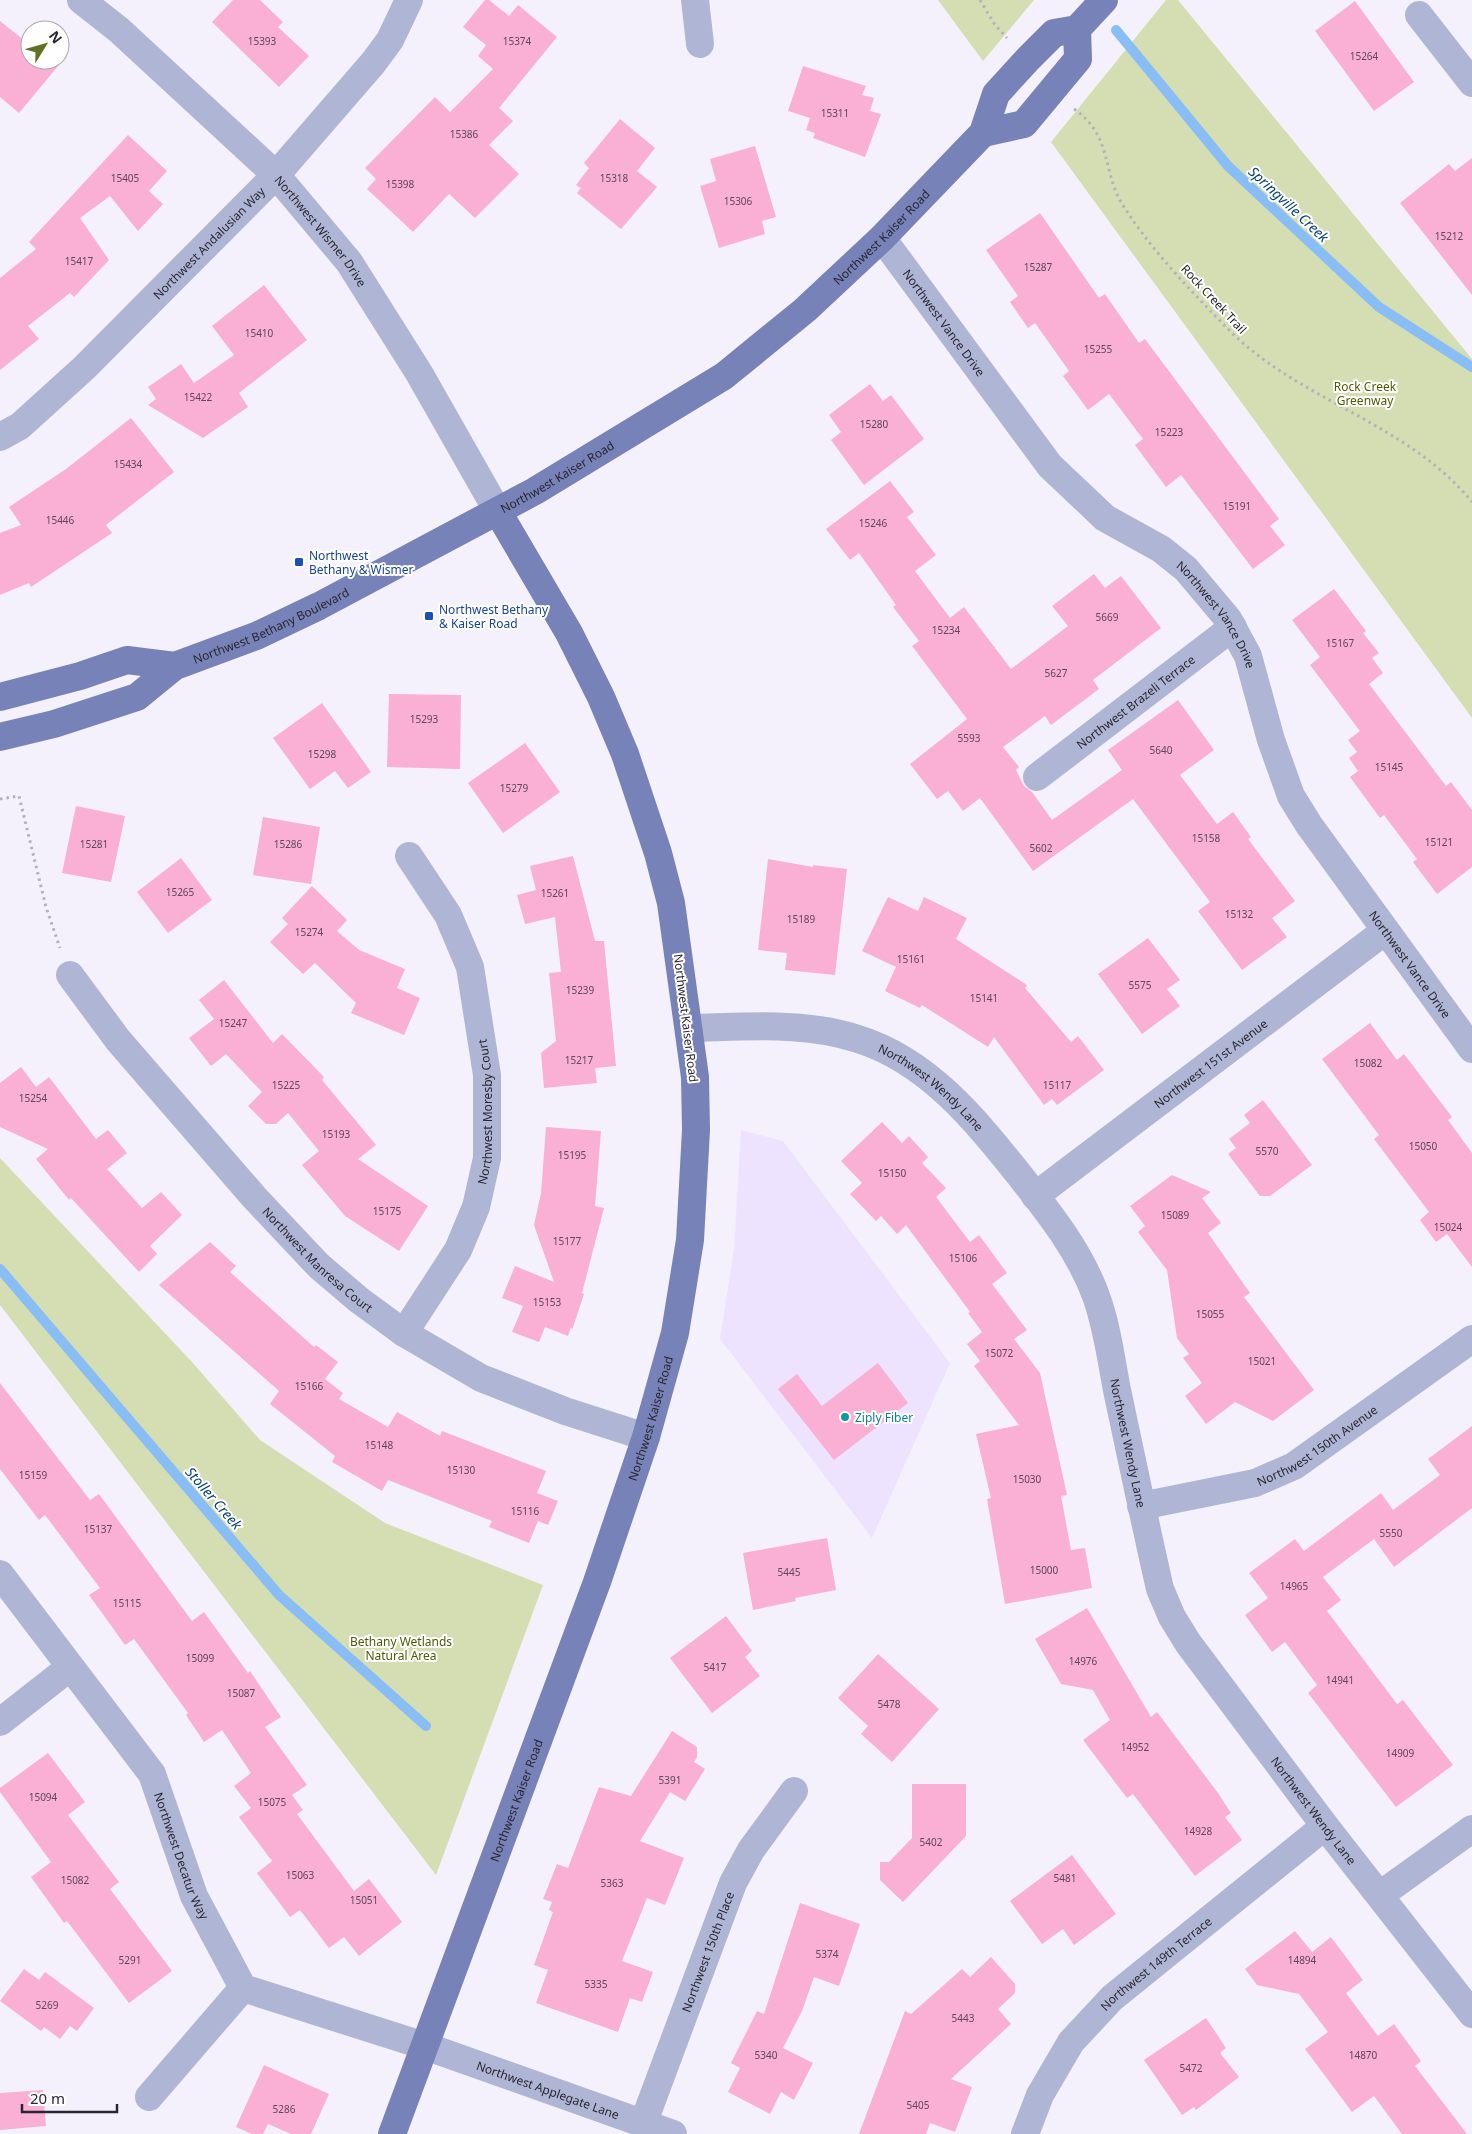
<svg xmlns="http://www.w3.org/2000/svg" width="1472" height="2134" viewBox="0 0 1472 2134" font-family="'Noto Sans',sans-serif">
<rect width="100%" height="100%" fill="#f5f1fc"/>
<path fill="#ede3ff" d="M741,1130L783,1141L950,1363L872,1538L720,1339L734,1249Z"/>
<g fill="#d4deb2">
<path d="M938,0H1034L983,61Z"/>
<path d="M1166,0H1178L1472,359V718L1051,142Z"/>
<path d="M0,1158L192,1362L260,1440L385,1523L543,1585L436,1875L0,1305Z"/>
</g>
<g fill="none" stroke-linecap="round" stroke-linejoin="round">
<g stroke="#88bdf5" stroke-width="10">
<path d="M1116,30L1228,166L1379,307L1472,367"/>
<path d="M0,1269L279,1595L426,1726"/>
</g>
</g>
<g fill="#faafd4">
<path d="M233,0H260L283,22L278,27L309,56L279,87L212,22Z"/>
<path d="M485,0H489L509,16L518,5L557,37L499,108L513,121L489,145L519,174L475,218L449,194L413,232L367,189L376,179L365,168L435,97L450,112L493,69L478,56L486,45L463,27Z"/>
<path d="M1355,1L1414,82L1374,111L1315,31Z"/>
<path d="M0,21L30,45V60H63L19,113L0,97Z"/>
<path d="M803,66L866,86L862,95L874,98L870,111L881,114L865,157L813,138L815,133L806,130L810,118L788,111Z"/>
<path d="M620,119L655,148L637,171L657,187L621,229L577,193L581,188L576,185L589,168L584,163Z"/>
<path d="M128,135L167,171L149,191L163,204L138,231L110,196L80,218L109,260L74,297L70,293L28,326L39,339L0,370V278L36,249L29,242Z"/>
<path d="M755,146L776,217L762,221L765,234L719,248L700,186L716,181L710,159Z"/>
<path d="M1472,158V295L1400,203L1449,164L1455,171Z"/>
<path d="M1040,213L1099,298L1105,294L1139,343L1145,339L1279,519L1270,526L1285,545L1253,569L1181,475L1166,487L1135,445L1143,439L1109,394L1088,410L1063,376L1069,371L1035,323L1028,328L1010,302L1018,296L986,250Z"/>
<path d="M264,285L307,340L239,393L248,407L203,438L148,405L156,399L148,387L181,364L194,383L234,355L212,326Z"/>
<path d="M870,384L883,401L891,395L924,439L864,485L831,440L841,432L829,415Z"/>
<path d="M131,418L174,472L106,525L112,533L31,587L29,583L0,595V533L21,525L9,507L66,469Z"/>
<path d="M890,481L914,512L907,517L936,555L915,571L950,618L964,607L1011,669L1068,626L1052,606L1094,574L1105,588L1121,576L1161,628L1093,680L1099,689L1051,725L1045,716L1003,747L1019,767L1016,770L1024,786L1032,792L1052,820L1122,770L1108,750L1178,700L1214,750L1180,775L1217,824L1233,812L1251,837L1248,839L1295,901L1272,918L1287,937L1242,970L1198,911L1210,902L1133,799L1033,871L980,798L963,811L948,791L937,799L910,764L967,719L912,646L919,641L893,607L896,605L859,553L850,560L826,529Z"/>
<path d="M1334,589L1366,631L1363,633L1379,653L1372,658L1383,673L1369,684L1446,786L1451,782L1472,810V867L1437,894L1413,862L1417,859L1384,815L1380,818L1350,777L1358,771L1349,758L1357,752L1348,740L1360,731L1310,665L1320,657L1292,620Z"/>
<path d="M389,694L461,695L460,769L387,767Z"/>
<path d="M322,703L371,772L348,788L335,771L310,789L273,738Z"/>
<path d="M525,743L560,792L503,833L468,783Z"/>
<path d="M76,806L125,816L111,882L62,873Z"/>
<path d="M263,817L320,827L311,884L253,875Z"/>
<path d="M573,856L595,941H604L616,1066L595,1068L597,1083L544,1088L541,1053L556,1041L549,973L561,972L555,917L525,924L517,895L536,890L530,866Z"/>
<path d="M181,858L212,900L168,933L137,892Z"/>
<path d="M768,859L813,867V865L847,869L835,975L785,970L787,953L758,950Z"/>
<path d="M312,886L347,920L337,931L359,950L405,969L397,988L420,998L404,1035L351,1013L356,1003L315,963L303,974L270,942L288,924L282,918Z"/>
<path d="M888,897L918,911L924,897L967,918L956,939L1027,985L1025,988L1071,1042L1078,1036L1104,1070L1057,1105L1052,1099L1044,1105L994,1037L988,1047L922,1005L920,1008L885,991L896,967L862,951Z"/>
<path d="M1148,938L1180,980L1167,989L1180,1006L1142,1034L1098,974Z"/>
<path d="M224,980L273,1043L282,1034L324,1077L322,1080L376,1145L358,1159L428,1206L399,1251L345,1216L302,1165L319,1151L288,1113L276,1124H266L248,1106L262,1092L226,1054L211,1066L189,1038L214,1019L199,1000Z"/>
<path d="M1370,1023L1397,1060L1404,1054L1452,1117L1448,1120L1472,1153V1267L1447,1234L1436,1242L1420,1220L1429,1212L1374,1139L1379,1135L1322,1059Z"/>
<path d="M21,1067L36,1087L49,1077L96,1139L108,1130L127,1153L107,1169L142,1208L161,1192L182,1215L150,1246L157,1254L139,1272L71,1198L69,1200L36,1159L48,1149L0,1127V1083Z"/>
<path d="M1263,1100L1312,1165L1270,1196H1260L1228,1154L1236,1148L1229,1139L1250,1123L1244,1115Z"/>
<path d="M882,1122L902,1143L909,1136L928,1157L922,1163L946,1188L936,1197L970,1242L979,1235L1007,1273L992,1284L1027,1330L1014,1339L1040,1373L1067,1495L1061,1496L1071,1550L1085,1548L1092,1588L1005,1604L987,1499L991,1498L976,1434L1019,1425L974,1366L980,1361L967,1344L982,1332L968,1313L970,1312L906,1225L897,1234L881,1216L876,1221L850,1194L862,1183L841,1161Z"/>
<path d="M546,1127L601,1131L595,1206L604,1208L582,1293L584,1294L572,1330L571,1327L568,1336L545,1327L539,1342L512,1332L523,1306L502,1298L515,1266L554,1282L534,1225L541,1193Z"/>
<path d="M1172,1175L1211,1192L1202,1198L1221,1223L1208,1233L1250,1293L1244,1297L1314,1390L1273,1421L1235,1402L1206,1424L1185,1396L1202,1383L1183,1358L1189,1354L1177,1338L1167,1270L1138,1232L1145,1226L1130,1206Z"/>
<path d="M210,1242L236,1266L230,1272L314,1347L316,1345L338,1362L325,1379L343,1393L339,1399L388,1427L397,1412L440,1436L442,1431L546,1471L537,1493L558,1501L548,1525L538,1521L529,1543L489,1527L492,1521L388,1480L382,1491L332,1462L335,1456L270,1404L279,1391L159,1285Z"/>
<path d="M878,1363L908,1403L834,1460L778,1389L797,1374L822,1406Z"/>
<path d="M0,1383L90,1500L99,1494L192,1621L204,1612L248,1673L250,1671L281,1717L265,1727L307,1785L292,1795L303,1810L297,1814L354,1891L369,1879L402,1922L359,1956L344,1937L329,1948L300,1910L290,1917L257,1873L272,1861L239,1817L251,1808L234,1786L251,1773L222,1730L204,1742L186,1715L188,1713L134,1639L125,1645L89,1595L100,1588L45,1515L39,1520L0,1469Z"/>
<path d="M1472,1426V1508L1394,1567L1374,1539L1323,1577L1341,1600L1327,1611L1397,1704L1403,1700L1453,1765L1396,1807L1308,1693L1317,1685L1285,1642L1272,1652L1245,1615L1268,1598L1249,1573L1295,1539L1304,1551L1381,1493L1393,1510L1440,1475L1428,1459Z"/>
<path d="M827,1538L836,1590L795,1598L796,1601L753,1610L743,1553Z"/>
<path d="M1087,1608L1151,1717L1157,1712L1218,1793L1231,1813L1225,1817L1242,1840L1195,1876L1133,1794L1127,1798L1083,1740L1110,1720L1093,1690L1061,1684L1035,1639Z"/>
<path d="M726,1616L752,1651L745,1657L760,1676L712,1713L670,1658Z"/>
<path d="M878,1654L939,1709L892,1762L861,1734L868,1726L838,1698Z"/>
<path d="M672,1731L697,1747V1757L694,1762L705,1769L685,1801L670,1792L640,1841L684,1858L665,1905L647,1898L622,1961L653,1972L642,2002L630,1998L618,2032L536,2003L548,1970L534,1965L553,1912L549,1910L552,1902L543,1899L557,1864L568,1868L599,1787L631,1796Z"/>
<path d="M48,1753L85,1802L68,1815L119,1882L110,1889L172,1971L129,2003L67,1921L64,1923L31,1877L51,1862L0,1792V1788Z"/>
<path d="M912,1784H966V1836L903,1902L880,1880V1862H889L912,1838Z"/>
<path d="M1072,1855L1116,1914L1074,1945L1063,1929L1042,1944L1010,1901Z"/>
<path d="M800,1903L860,1924L839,1986L814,1977L802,2011L783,2048L813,2063L794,2100L781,2092L770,2114L728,2092L740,2068L731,2063L757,2011L764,2014Z"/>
<path d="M1295,1931L1312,1952L1331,1937L1363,1980L1346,1993L1378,2036L1394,2024L1421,2061L1415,2066L1467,2134H1402L1374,2096L1352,2112L1305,2049L1328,2032L1299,1994L1257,1985L1245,1969Z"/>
<path d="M991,1957L1015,1984V1993L998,2009L1011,2024L951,2079L972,2087L955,2132L930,2123L926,2134H859L905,2011L911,2014L962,1969L970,1977Z"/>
<path d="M24,1969L39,1980L45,1972L94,2008L77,2031L70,2026L60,2039L44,2027L41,2031L0,2001Z"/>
<path d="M1206,2018L1226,2048L1220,2053L1239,2077L1196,2110L1194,2107L1182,2115L1144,2060Z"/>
<path d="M264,2065L329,2094L311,2134H291L268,2124L263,2134H252L236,2127Z"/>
<path d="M43,2090L46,2126L0,2130V2093Z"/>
</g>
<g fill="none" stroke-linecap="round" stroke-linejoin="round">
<g stroke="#b5b1bc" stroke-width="3" stroke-dasharray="2.5 4" stroke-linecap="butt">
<path d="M980,0L995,25L1007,38"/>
<path d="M1074,109C1114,137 1101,172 1124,207C1152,251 1191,291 1227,328C1298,401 1407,422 1472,502"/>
<path d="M0,799L19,796L46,907L60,948"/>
</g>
<g stroke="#afb6d5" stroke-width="28">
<path id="s1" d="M81,0L119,30L276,175L349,262L419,373L498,512"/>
<path d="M695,0L700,44"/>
<path d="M1419,15L1472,83"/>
<path id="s2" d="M882,238L1050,466L1105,518L1161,549L1186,569L1228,619L1248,656L1271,740L1291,796L1309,825L1472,1049"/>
<path id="s3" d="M0,437L20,426L84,368L276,175L373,63L390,40L409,0"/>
<path id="s4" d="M1037,777L1233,627"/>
<path id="s5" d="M70,975L118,1040L254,1197L319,1266L359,1300L404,1333L481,1378L565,1411L646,1437"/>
<path id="s6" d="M689,1028C745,1027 804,1021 858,1039C929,1061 977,1122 1021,1177C1050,1214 1080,1252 1096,1296C1107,1326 1111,1359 1117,1390C1131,1456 1145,1523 1160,1589L1172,1617L1188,1643L1325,1826L1472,2014"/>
<path id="s7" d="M1035,1196L1385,931"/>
<path id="s8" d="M404,1333L458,1250L476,1207L487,1158V1075L470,967L448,915L409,856"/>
<path id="s9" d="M1141,1506L1255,1483L1294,1466L1472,1339"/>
<path id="s10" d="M0,1574L152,1774L194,1896L243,1988L425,2046L673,2134"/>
<path d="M0,1722L69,1668"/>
<path d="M1380,1895L1472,1829"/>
<path d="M149,2097L243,1988"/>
<path id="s11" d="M643,2124L733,1883L751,1850L794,1791"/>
<path id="s12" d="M1025,2134L1040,2095L1071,2042L1112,1998L1325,1826"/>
</g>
<g stroke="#7782b8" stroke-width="28">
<path d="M983,133L1024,124L1078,59L1077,29"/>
<path d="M0,697L80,676L127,660L175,666"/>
<path id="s13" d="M0,737L54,724L137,697L175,666L256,636L319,606L535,491L724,376L805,310L882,238L983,133L996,94L1028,59L1054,33L1077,29L1104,0"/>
<path id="s14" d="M392,2134L597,1582L646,1437L675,1333L690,1240L696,1130L695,1077L671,903L658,853L625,754L601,697L569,633L498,512"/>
</g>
</g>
<g fill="#1a4fb4" stroke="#fff" stroke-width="2">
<rect x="294" y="557" width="10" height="10" rx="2.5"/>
<rect x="424" y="611" width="10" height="10" rx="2.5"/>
</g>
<circle fill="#0f9aa8" stroke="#fff" stroke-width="2" cx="845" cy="1417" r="5"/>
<g text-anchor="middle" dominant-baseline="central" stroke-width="4" stroke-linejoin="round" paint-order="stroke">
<g font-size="10" fill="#5e485a">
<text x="262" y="41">15393</text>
<text x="517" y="41">15374</text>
<text x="1364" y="56">15264</text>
<text x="835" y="113">15311</text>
<text x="464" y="134">15386</text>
<text x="125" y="178">15405</text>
<text x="614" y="178">15318</text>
<text x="400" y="184">15398</text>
<text x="738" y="201">15306</text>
<text x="1449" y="236">15212</text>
<text x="79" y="261">15417</text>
<text x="1038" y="267">15287</text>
<text x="259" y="333">15410</text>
<text x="1098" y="349">15255</text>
<text x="198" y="397">15422</text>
<text x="874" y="424">15280</text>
<text x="1169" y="432">15223</text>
<text x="128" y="464">15434</text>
<text x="1237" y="506">15191</text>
<text x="60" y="520">15446</text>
<text x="873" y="523">15246</text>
<text x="1107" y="617">5669</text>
<text x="946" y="630">15234</text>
<text x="1340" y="643">15167</text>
<text x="1056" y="673">5627</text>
<text x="424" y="719">15293</text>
<text x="969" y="738">5593</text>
<text x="1161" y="750">5640</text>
<text x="322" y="754">15298</text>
<text x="1389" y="767">15145</text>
<text x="514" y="788">15279</text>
<text x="1206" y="838">15158</text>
<text x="1439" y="842">15121</text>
<text x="94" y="844">15281</text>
<text x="288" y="844">15286</text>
<text x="1041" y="848">5602</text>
<text x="180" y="892">15265</text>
<text x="555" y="893">15261</text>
<text x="1239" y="914">15132</text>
<text x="801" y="919">15189</text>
<text x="309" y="932">15274</text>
<text x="911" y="959">15161</text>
<text x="1140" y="985">5575</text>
<text x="580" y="990">15239</text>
<text x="984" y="998">15141</text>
<text x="233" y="1023">15247</text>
<text x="579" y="1060">15217</text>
<text x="1368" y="1063">15082</text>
<text x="286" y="1085">15225</text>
<text x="1057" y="1085">15117</text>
<text x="33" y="1098">15254</text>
<text x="336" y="1134">15193</text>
<text x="1423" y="1146">15050</text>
<text x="1267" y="1151">5570</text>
<text x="572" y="1155">15195</text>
<text x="892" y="1173">15150</text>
<text x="387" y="1211">15175</text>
<text x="1175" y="1215">15089</text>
<text x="1448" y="1227">15024</text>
<text x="567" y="1241">15177</text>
<text x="963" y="1258">15106</text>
<text x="547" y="1302">15153</text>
<text x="1210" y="1314">15055</text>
<text x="999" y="1353">15072</text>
<text x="1262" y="1361">15021</text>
<text x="309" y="1386">15166</text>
<text x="379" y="1445">15148</text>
<text x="461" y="1470">15130</text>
<text x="33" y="1475">15159</text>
<text x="1027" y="1479">15030</text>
<text x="525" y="1511">15116</text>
<text x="98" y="1529">15137</text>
<text x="1391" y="1533">5550</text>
<text x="1044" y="1570">15000</text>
<text x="789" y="1572">5445</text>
<text x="1294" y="1586">14965</text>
<text x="127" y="1603">15115</text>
<text x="200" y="1658">15099</text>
<text x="1083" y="1661">14976</text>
<text x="715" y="1667">5417</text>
<text x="1340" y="1680">14941</text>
<text x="241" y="1693">15087</text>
<text x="889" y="1704">5478</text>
<text x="1135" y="1747">14952</text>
<text x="1400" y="1753">14909</text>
<text x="670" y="1780">5391</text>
<text x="43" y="1797">15094</text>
<text x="272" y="1802">15075</text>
<text x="1198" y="1831">14928</text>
<text x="931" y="1842">5402</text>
<text x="300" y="1875">15063</text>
<text x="1065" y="1878">5481</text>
<text x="75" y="1880">15082</text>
<text x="612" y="1883">5363</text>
<text x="364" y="1900">15051</text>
<text x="827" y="1954">5374</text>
<text x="130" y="1960">5291</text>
<text x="1302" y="1960">14894</text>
<text x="596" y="1984">5335</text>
<text x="47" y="2005">5269</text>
<text x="963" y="2018">5443</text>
<text x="766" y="2055">5340</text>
<text x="1363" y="2055">14870</text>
<text x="1191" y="2068">5472</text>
<text x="918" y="2105">5405</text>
<text x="284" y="2109">5286</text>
</g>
<g font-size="12" fill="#2a2631" stroke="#fff">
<text stroke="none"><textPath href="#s1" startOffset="334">Northwest Wismer Drive</textPath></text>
<text stroke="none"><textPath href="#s13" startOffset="1024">Northwest Kaiser Road</textPath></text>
<text stroke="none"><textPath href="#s3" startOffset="286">Northwest Andalusian Way</textPath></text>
<text transform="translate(1214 299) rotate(47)">Rock Creek Trail</text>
<text stroke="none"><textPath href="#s2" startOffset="105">Northwest Vance Drive</textPath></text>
<text stroke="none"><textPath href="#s13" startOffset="619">Northwest Kaiser Road</textPath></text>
<text stroke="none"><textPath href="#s2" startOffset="510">Northwest Vance Drive</textPath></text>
<text stroke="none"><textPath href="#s13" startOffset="296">Northwest Bethany Boulevard</textPath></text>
<text stroke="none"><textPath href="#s4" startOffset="124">Northwest Brazeli Terrace</textPath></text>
<text stroke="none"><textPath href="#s2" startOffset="915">Northwest Vance Drive</textPath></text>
<text transform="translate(686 1018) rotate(83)">Northwest Kaiser Road</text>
<text stroke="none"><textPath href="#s7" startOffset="220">Northwest 151st Avenue</textPath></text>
<text stroke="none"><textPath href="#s6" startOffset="259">Northwest Wendy Lane</textPath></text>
<text stroke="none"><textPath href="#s8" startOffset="242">Northwest Moresby Court</textPath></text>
<text stroke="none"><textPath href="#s5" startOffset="378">Northwest Manresa Court</textPath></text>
<text stroke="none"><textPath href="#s14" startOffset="761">Northwest Kaiser Road</textPath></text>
<text stroke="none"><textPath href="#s6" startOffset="679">Northwest Wendy Lane</textPath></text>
<text stroke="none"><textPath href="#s9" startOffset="189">Northwest 150th Avenue</textPath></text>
<text stroke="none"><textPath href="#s14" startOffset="356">Northwest Kaiser Road</textPath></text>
<text stroke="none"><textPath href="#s6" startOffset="1099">Northwest Wendy Lane</textPath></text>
<text stroke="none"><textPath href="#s10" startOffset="338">Northwest Decatur Way</textPath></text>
<text stroke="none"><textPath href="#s11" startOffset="184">Northwest 150th Place</textPath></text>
<text stroke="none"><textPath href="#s12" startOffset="219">Northwest 149th Terrace</textPath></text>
<text stroke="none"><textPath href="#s10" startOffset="806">Northwest Applegate Lane</textPath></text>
</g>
<g font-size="12" fill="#4f5b04" stroke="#fff">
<text x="1365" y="386">Rock Creek<tspan x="1365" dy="14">Greenway</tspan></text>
<text x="401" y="1641">Bethany Wetlands<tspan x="401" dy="14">Natural Area</tspan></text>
</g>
<g font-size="12" fill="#164399" stroke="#fff" text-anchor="start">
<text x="309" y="555">Northwest<tspan x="309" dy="14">Bethany &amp; Wismer</tspan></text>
<text x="439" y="609">Northwest Bethany<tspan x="439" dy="14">&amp; Kaiser Road</tspan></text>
</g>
<g font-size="12" fill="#0d838f" stroke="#fff" text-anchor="start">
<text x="855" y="1417">Ziply Fiber</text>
</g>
<g font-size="14" font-style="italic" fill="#084375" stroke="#fff">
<text transform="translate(1289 204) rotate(43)">Springville Creek</text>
<text transform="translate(214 1498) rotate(49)">Stoller Creek</text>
</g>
</g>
<g transform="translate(45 45) rotate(53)"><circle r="24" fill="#ffffff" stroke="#aaa8ad"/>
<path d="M0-4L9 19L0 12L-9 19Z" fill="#5f7221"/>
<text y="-8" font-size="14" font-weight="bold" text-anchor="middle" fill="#2a2631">N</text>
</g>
<path d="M22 2104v8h95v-8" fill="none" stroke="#2a2631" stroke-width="2.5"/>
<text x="30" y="2104" font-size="15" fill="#2a2631" stroke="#ffffff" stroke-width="4" paint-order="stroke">20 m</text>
</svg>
